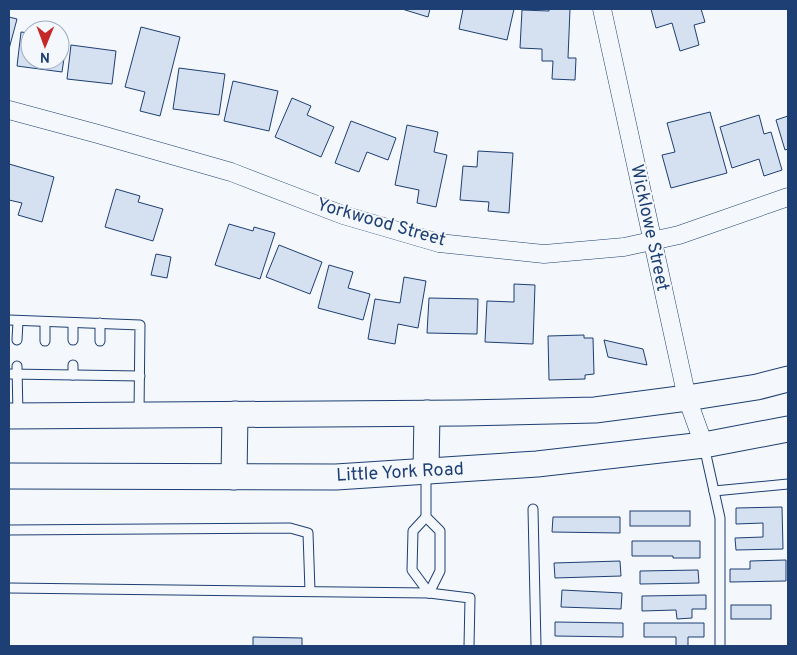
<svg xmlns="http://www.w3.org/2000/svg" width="797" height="655" viewBox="0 0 797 655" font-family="Overpass,sans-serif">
<rect width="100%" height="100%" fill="#f4f7fb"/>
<g fill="#d5e0f0" stroke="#1d3f73">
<path d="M402,9H430L428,17Z"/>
<path d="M463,9H514L507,40L459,29Z"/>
<path d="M549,9H570L568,58H576L575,80L552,79L553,61H542V49L520,48L522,10L549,11Z"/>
<path d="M651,9H701L705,22L694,25L699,45L680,51L672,23L656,28Z"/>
<path d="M9,17L17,19L9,49Z"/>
<path d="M141,27L180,37L160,116L140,111L145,92L125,87Z"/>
<path d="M21,32L30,33V60H60V37L67,38L62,72L17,66Z"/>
<path d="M71,45L116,51L112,84L67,79Z"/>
<path d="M179,68L225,74L219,115L173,109Z"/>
<path d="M233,81L278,91L269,131L224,121Z"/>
<path d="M292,98L311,106L307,115L334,127L321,157L275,137Z"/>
<path d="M710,112L727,173L671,188L662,155L675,152L667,123Z"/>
<path d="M759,115L764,134L771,132L782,170L764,176L759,159L732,168L720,127Z"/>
<path d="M788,116V149L785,150L776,120Z"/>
<path d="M351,121L396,138L388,160L367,152L359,172L335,163Z"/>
<path d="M407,125L438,132L434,152L447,155L436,207L417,203L419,190L395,185Z"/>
<path d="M478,151L513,153L509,213L488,211L489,202L460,200L463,166L477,167Z"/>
<path d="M9,164L54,177L42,222L18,215L22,203L9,200Z"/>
<path d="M116,189L140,196L138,202L163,209L153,241L105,227Z"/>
<path d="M229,224L253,231L254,227L275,233L260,279L215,265Z"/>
<path d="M279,245L322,262L310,294L266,277Z"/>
<path d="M156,254L171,257L167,278L151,275Z"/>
<path d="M329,265L353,272L348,288L370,294L363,320L318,308Z"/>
<path d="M404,277L426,281L418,328L398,324L395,344L368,339L375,299L400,303Z"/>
<path d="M514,284L535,285L533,344L485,342L487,301L514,302Z"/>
<path d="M429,298L478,299L477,334L427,333Z"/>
<path d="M584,335V338H593L594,374L585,375V379L549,380L548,336Z"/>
<path d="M604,340L643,349L647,365L608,357Z"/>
<path d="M782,507L783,549L736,550L735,538L763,537V523L736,524V508Z"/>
<rect x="630" y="511" width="60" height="15"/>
<path d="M553,517H620V533L552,532Z"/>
<path d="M632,541H700V558H673V556H632Z"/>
<path d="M786,560V581L730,582V569H750V561Z"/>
<path d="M620,561L621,576L555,578L554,563Z"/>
<path d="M698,570L699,583L640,584V571Z"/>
<path d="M562,590L622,593L621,609L561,607Z"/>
<path d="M706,595V609H692V618L677,619L676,610L642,611V596Z"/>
<rect x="731" y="605" width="40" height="14"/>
<path d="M555,622L623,623V637L555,636Z"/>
<path d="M644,623H704V637H688V646H676V637H644Z"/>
<path d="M253,637L302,638V646H253Z"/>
</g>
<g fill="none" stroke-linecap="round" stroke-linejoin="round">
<g stroke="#1d3f73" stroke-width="11">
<g id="lane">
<path d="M9,320L140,325L139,413"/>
<path d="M45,322V341"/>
<path d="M17,340L18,321"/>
<path d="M73,340V323"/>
<path d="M100,341V323"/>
<path d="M73,365V375"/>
<path d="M17,366L18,416"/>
<path d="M9,374L140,376"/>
<path d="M704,446L720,518V646"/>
<path d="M426,471V517L440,531V571L429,593"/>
<path d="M714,491L788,484"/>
<path d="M533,509L536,646"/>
<path d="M426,517L413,531L412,570L429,593"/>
<path d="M9,530L290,528L308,533L310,591"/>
<path d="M9,588L429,593L470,598L469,646"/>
</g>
</g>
<g stroke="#1d3f73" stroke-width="19">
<g id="street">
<path d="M602,9L680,366L687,398L704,445"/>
<path d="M9,110L98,134L231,172L343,215L439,243L544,254L624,247L679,235L788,197"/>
</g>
</g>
<g stroke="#1d3f73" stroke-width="27">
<g id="secondary">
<path d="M9,416L463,413L595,410L687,398L757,387L788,379"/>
<path d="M426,471L427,413"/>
<path d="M9,476L336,477L537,464L704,445L788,429"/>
<path d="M234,477L235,414"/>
</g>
</g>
<use href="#lane" stroke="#f4f7fb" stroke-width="9"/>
<use href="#street" stroke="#f4f7fb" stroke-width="18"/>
<use href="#secondary" stroke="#f4f7fb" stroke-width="25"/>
</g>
<g text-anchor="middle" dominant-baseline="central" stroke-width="4" stroke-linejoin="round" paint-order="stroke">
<g font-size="18" fill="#1d3f73" stroke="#f4f7fb">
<text transform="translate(381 223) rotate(16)">Yorkwood Street</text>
<text transform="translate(649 228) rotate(78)">Wicklowe Street</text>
<text transform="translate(400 473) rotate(-3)">Little York Road</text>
</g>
</g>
<rect width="797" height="655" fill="none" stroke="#1d3f73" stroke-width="20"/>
<g transform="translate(45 45) rotate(181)"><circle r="24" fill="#f4f7fb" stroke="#9eadc5"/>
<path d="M0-4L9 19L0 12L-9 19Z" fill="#c62828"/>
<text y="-8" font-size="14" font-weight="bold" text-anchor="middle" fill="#1d3f73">N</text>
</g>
</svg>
